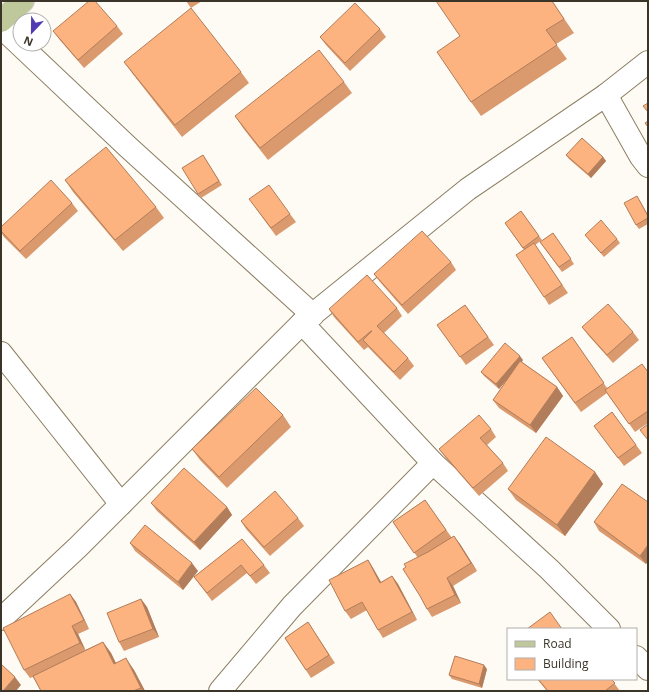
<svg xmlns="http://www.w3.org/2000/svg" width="649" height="692" viewBox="0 0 649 692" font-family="'Open Sans',sans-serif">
<rect width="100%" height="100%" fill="#fefbf5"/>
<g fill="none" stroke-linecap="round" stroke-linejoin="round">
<g stroke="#8c7f62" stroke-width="24">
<g id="street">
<path d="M1,27L128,147L313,315"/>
<path d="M606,95L641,157L648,166"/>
<path d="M302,323L433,463L549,569L609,629"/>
<path d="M1,353L121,504"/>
<path d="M1,619L78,547L302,323L468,189L606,95L648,62"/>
<path d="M636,657L648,669"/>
<path d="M220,691L292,606L433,463"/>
</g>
</g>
<g stroke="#d8d7d4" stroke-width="24">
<path id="primary" d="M1,21L23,1"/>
</g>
<use href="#street" stroke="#fff" stroke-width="22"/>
<use href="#primary" stroke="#bfc89a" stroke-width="22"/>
</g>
<g fill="#da9a6e">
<path d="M186,1H202L191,8Z"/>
<path d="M552,1L574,33L556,44L567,59L481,116L471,102Z"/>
<path d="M117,26L123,34L84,68L59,39L53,31Z"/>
<path d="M380,29L386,37L350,71L326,45L320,37Z"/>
<path d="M124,62L241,72L249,83L182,137L132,73Z"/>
<path d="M344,82L352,93L268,160L243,128L235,116Z"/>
<path d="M203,155L222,185L201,198L198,194Z"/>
<path d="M566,155L603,157L606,161L591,178L569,159Z"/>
<path d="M65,180L156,207L164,218L123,251L73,192Z"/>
<path d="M640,201L648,215V224L639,229L636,225Z"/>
<path d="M72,203L78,211L26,259L4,237L1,232V227Z"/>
<path d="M255,207L290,214L296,222L276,236Z"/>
<path d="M521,211L542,240L535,245L568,293L549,305L544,297L524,250L505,223Z"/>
<path d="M553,233L574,264L562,272L540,242Z"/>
<path d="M585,235L617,239L620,243L604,257Z"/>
<path d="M451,262L456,270L408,314L380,282L374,274Z"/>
<path d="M465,305L494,345L466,365L437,325Z"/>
<path d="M397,308L402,316L384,333L408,358L414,366L400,380L368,347L364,350L334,317L329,309Z"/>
<path d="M582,327L633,332L639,340L613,363L588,335Z"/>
<path d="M572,337L607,388L648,372V423L635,432L607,393L581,412L542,358Z"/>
<path d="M523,360L522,362L557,387L563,396L536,433L499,408L493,400L510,376L499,389L484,376L481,372Z"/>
<path d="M612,412L642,453L624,466L594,426Z"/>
<path d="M283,415L291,427L227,488L200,460L192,449Z"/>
<path d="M491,429L496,437L487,445L503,463L508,471L479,496L445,457L439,449Z"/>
<path d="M595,472L603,484L565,536L516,500L508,489Z"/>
<path d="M425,500L452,538L460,544L477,571L453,586L461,603L432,617L427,609L420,596L418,558L393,522Z"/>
<path d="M648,502V561L646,564L599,531L594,522Z"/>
<path d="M151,503L227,507L232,515L200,550L157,511Z"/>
<path d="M298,518L304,526L270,556L246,529L241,521Z"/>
<path d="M242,539L264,565L270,573L256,584L247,573L212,601L194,577Z"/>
<path d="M130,543L198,571L183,590L135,551Z"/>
<path d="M368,560L373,568L381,582L392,576L398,584L417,620L383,638L378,630L367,610L351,619L345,611Z"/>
<path d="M70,594L76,602L89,629L78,634L85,650L103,642L111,653L116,663L134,670L145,691H41L33,677L30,678L24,670Z"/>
<path d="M141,599L147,607L159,637L124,651L119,642Z"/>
<path d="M308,622L335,663L311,678L285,638Z"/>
<path d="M487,669L482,688L452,679L449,675Z"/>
<path d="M537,679H611L620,691H547Z"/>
</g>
<g fill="#b17d5a">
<path d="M603,157L606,161L591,178L588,174Z"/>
<path d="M520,356L523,360L499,389L496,384Z"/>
<path d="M557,387L563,396L536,433L530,425Z"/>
<path d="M595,472L603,484L565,536L557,525Z"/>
<path d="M227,507L232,515L200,550L194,542Z"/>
<path d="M454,536L460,544L477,571L471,563Z"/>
<path d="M648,545V561L646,564L640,556Z"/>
<path d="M368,560L373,568L386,591L380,583Z"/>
<path d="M192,563L198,571L183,590L178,582Z"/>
<path d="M392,576L398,584L417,620L412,612Z"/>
<path d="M447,578L453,586L461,603L455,595Z"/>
<path d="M70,594L76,602L89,629L84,620Z"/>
<path d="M141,599L147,607L159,637L153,629Z"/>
<path d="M72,626L78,634L86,651L80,643Z"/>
<path d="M103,642L111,653L122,676L114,664Z"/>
<path d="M126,658L134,670L145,691H143L141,688Z"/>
<path d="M484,665L487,669L482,688L479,684Z"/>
<path d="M15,677L21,685L16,691H3Z"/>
</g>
<g fill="#fdb380" stroke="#b17d5a">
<path d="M89,1H95L117,26L78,60L53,31Z"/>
<path d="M436,1H552L564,19L546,30L557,45L471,102L437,52L460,36Z"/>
<path d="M355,3L380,29L345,63L320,37Z"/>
<path d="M191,8L241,72L175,125L124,62Z"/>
<path d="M319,50L344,82L260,148L235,116Z"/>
<path d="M648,103V112L643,106Z"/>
<path d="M648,121V127L645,123Z"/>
<path d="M582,138L603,157L588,174L566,155Z"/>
<path d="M106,147L156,207L115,240L65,180Z"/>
<path d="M203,155L219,181L198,194L182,168Z"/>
<path d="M51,180L72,203L20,251L1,231V227Z"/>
<path d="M269,185L290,214L271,228L249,199Z"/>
<path d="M637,196L648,216V218L636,225L624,203Z"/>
<path d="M521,211L539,236L523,248L505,223Z"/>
<path d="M601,220L617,239L601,253L585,235Z"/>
<path d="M422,231L451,262L402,305L374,274Z"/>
<path d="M553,233L571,259L559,267L540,242Z"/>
<path d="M534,243L562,285L544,297L516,255Z"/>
<path d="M367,275L397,308L377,326L408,358L394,372L363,340L372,331H371L358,342L329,309Z"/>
<path d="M608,304L633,332L607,355L582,327Z"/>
<path d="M465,305L488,337L460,357L437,325Z"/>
<path d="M572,337L604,383L575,403L542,358Z"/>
<path d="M505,343L520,356L496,384L481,372Z"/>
<path d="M520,361L557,387L530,425L493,400Z"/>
<path d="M642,364L648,372V411L629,424L605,390Z"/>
<path d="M256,388L283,415L219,477L192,449Z"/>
<path d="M612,412L636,445L618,458L594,426Z"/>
<path d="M479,415L491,429L480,438L503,463L473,488L439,449Z"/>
<path d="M648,424V440L640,430Z"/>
<path d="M546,437L595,472L557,525L508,489Z"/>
<path d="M184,468L227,507L194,542L151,503Z"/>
<path d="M622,484L648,502V545L640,556L594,522Z"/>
<path d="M275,491L298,518L264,547L241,521Z"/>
<path d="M425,500L446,530L414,553L393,522Z"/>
<path d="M145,525L192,563L178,582L130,543Z"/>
<path d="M454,536L471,563L447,578L455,595L427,609L420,596L403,569L406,567L404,564L428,552Z"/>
<path d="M242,539L264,565L250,576L241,565L207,593L194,577Z"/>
<path d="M368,560L380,583L392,576L412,612L378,630L362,602L345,611L329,580Z"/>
<path d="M70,594L84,620L72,626L80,643L24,670L3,628Z"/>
<path d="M141,599L153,629L119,642L107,613Z"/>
<path d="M550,612L562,629H527Z"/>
<path d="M308,622L329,655L306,670L285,638Z"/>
<path d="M103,642L114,664L126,658L141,688L133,691H41L33,676Z"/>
<path d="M455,656L484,665L479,684L449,675Z"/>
<path d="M1,664L15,677L3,691H1Z"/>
<path d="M538,679H611L615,683L605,691H548Z"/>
</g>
<rect width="649" height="692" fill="none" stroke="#3b3529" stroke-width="4"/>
<rect x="507" y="628" width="130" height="52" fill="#ffffff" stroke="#b1aea9"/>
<rect x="515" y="641" width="20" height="6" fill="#bfc89a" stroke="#b1aea9"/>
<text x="543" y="648" font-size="12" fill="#3b3529">Road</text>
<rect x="515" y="658" width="20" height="12" fill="#fdb380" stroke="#b1aea9"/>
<text x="543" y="668" font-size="12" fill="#3b3529">Building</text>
<g transform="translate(32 32) rotate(202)"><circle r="19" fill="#ffffff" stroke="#b1aea9"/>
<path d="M0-3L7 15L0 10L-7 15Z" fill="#523ab2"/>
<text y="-6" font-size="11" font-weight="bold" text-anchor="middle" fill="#3b3529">N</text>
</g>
</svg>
